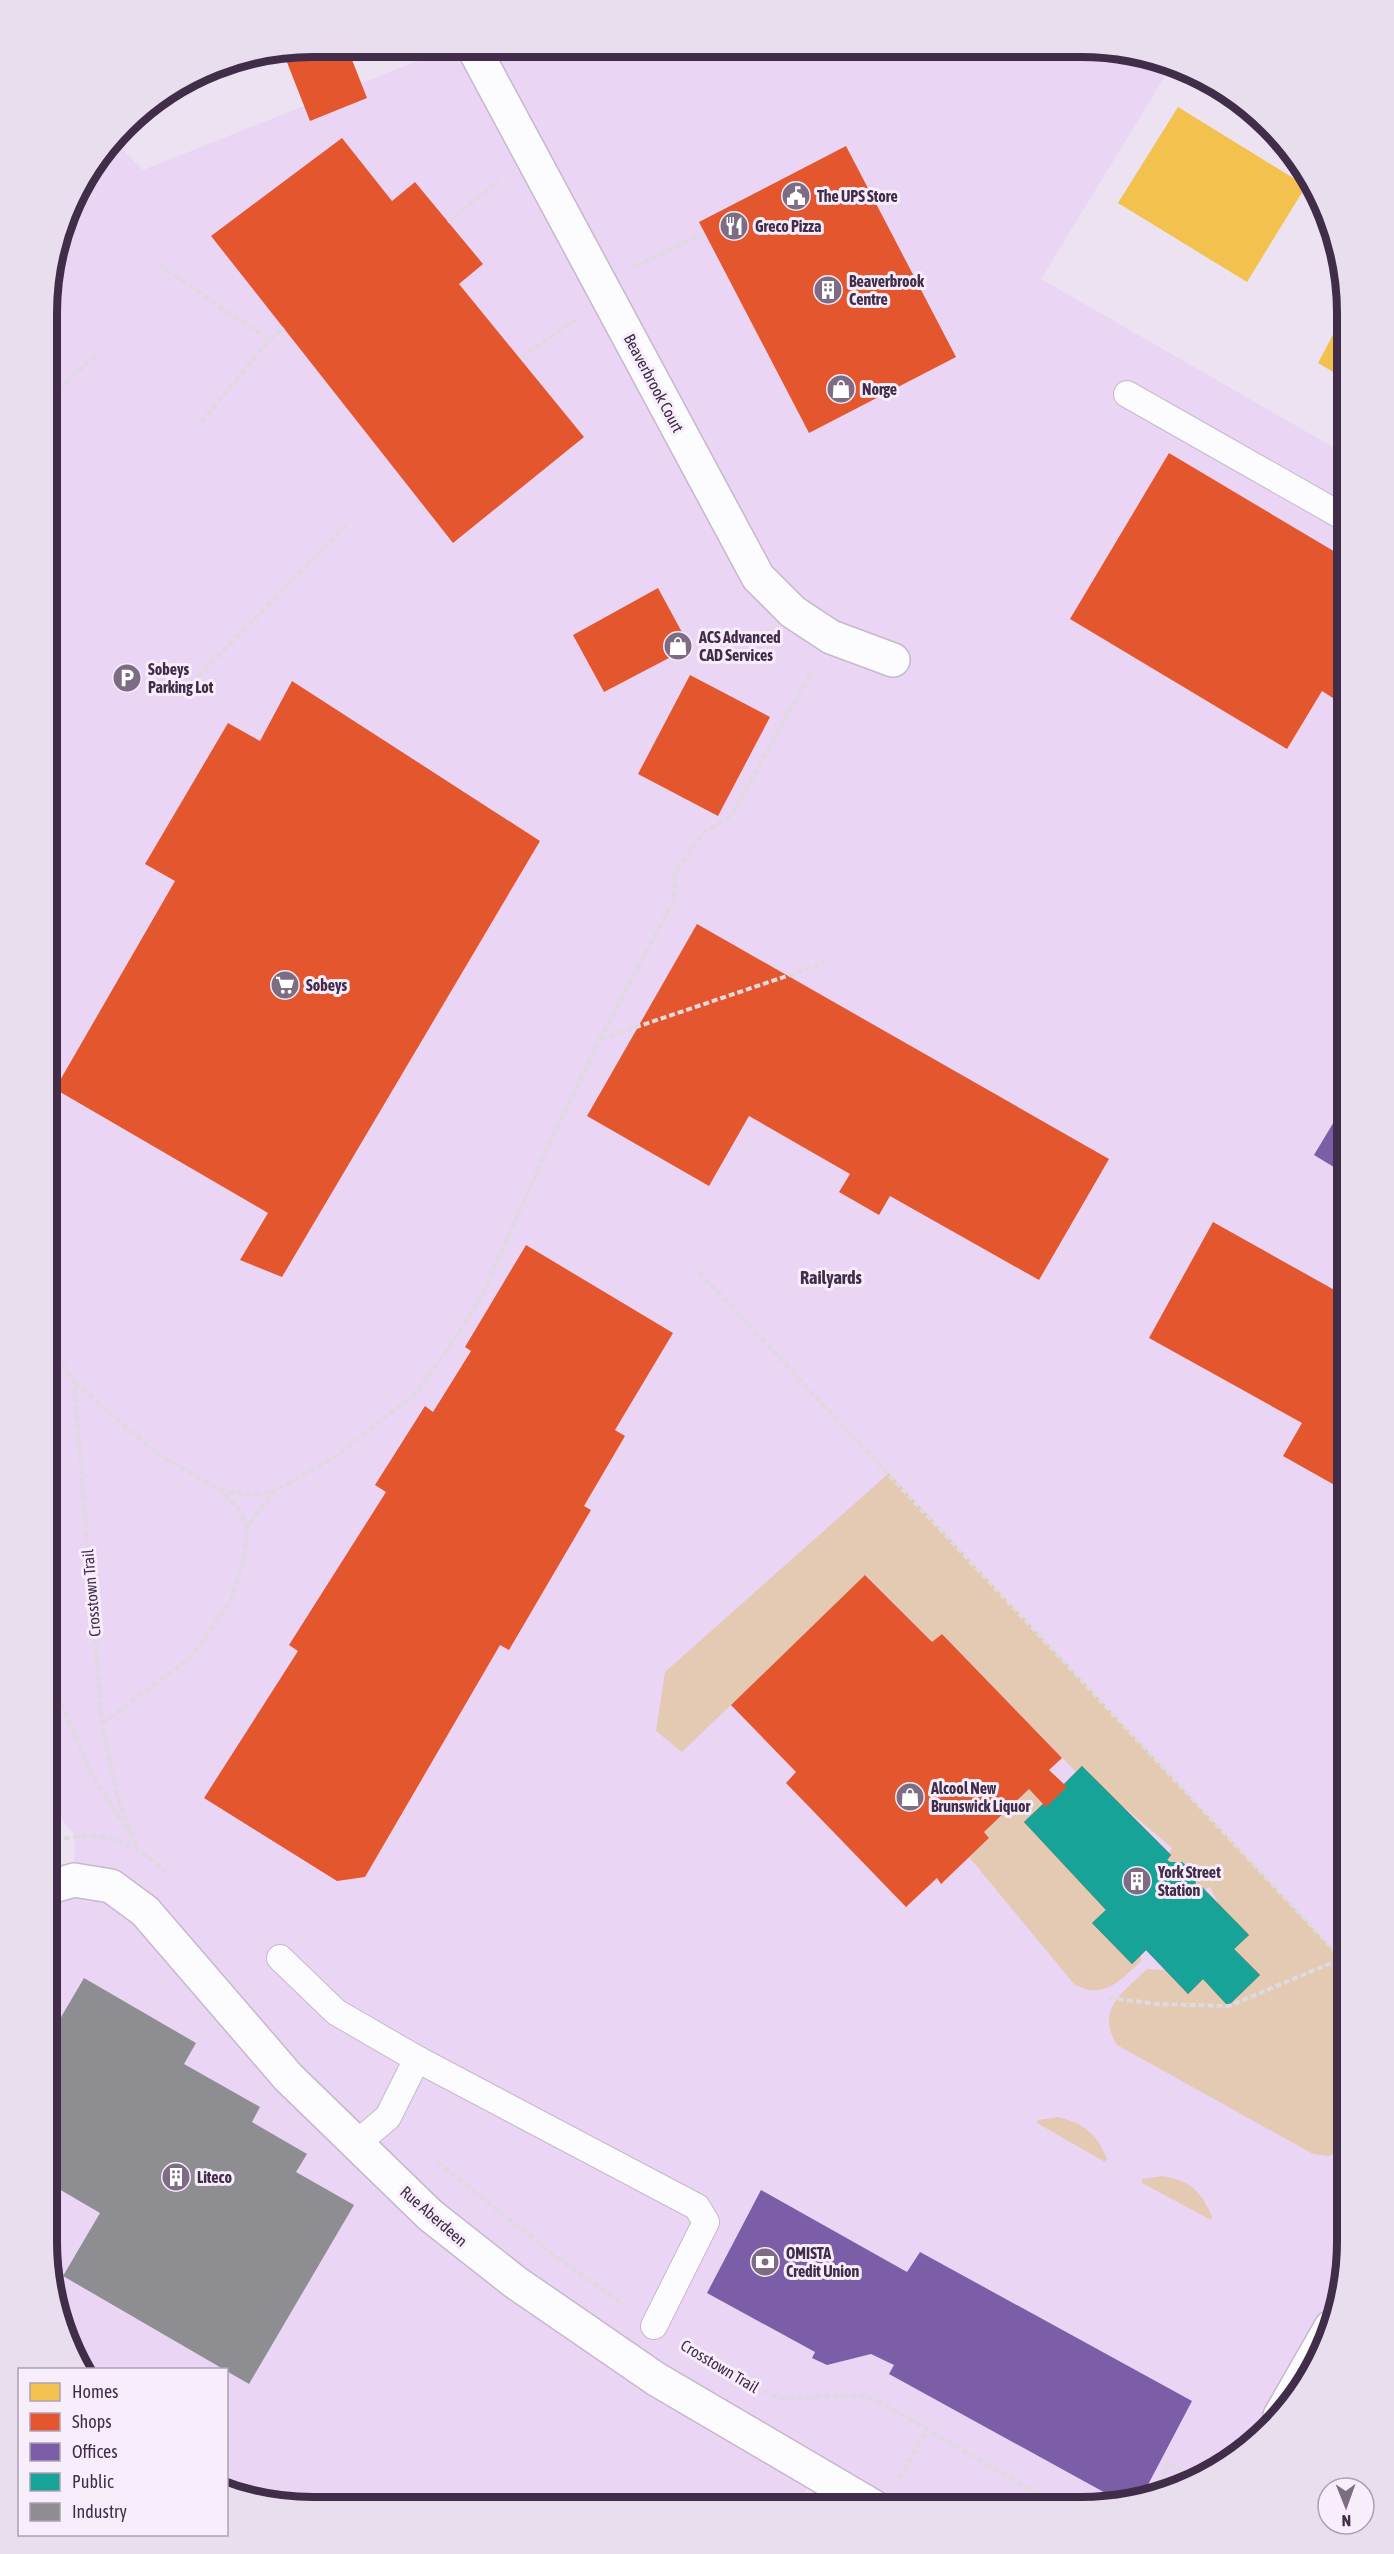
<svg xmlns="http://www.w3.org/2000/svg" width="1394" height="2554" viewBox="0 0 1394 2554" font-family="'Asap Condensed',sans-serif">
<rect width="100%" height="100%" fill="#ede2f2"/>
<path fill="#ebd5f5" d="M438,47L1133,52L1172,65L1041,279L1347,455V2259L1327,2343L1293,2403L1243,2453L1167,2493L1081,2507H874L815,2474L797,2507L278,2505L227,2491L226,2370L83,2369L61,2327L47,2241V1888L74,1879L75,1836L47,1800L49,279L74,195L115,142L143,170L427,57L440,51Z"/>
<g fill="#e4cab3">
<path d="M889,1473L1341,1958L1347,1956V2151L1329,2156L1313,2154L1117,2045C1095,2009 1123,1993 1147,1969L1164,1970L1188,1994L1203,1979L1228,2005L1259,1976L1234,1949L1248,1935L1219,1905L1210,1887L1194,1895L1196,1875L1183,1862L1163,1863L1172,1848L1125,1808L1123,1809L1083,1766L1076,1772L942,1634L932,1642L866,1575L682,1752L656,1731L665,1672Z"/>
<path d="M1029,1789L1043,1804L1024,1822L1141,1946V1961C1121,1980 1103,2001 1074,1984L969,1857L989,1838L984,1832Z"/>
<path d="M1058,2117C1085,2124 1096,2133 1107,2159L1105,2162L1037,2123L1038,2120Z"/>
<path d="M1163,2176C1191,2181 1201,2191 1212,2217L1211,2220L1142,2183V2179Z"/>
</g>
<g fill="#f2c14e">
<path d="M1178,107L1306,186L1247,282L1118,203Z"/>
<path d="M1347,308L1348,313L1347,380L1318,363Z"/>
</g>
<g fill="#e4572e">
<path d="M313,47H347L367,98L310,121L283,52Z"/>
<path d="M342,138L392,201L415,182L483,264L459,284L584,437L453,543L211,236Z"/>
<path d="M846,146L956,357L809,433L699,222Z"/>
<path d="M1169,453L1347,559V707L1322,691L1287,749L1070,619Z"/>
<path d="M658,588L690,647L604,692L573,635Z"/>
<path d="M690,675L770,717L718,816L638,774Z"/>
<path d="M292,681L540,841L282,1277L240,1260L268,1213L55,1089L175,881L145,864L228,723L260,741Z"/>
<path d="M697,924L1109,1159L1039,1280L890,1196L879,1215L839,1192L850,1174L749,1116L709,1186L587,1116Z"/>
<path d="M1213,1222L1347,1297V1492L1283,1456L1302,1423L1149,1338Z"/>
<path d="M526,1245L673,1333L615,1430L625,1436L584,1506L591,1510L509,1650L500,1645L365,1877L337,1881L204,1798L298,1651L289,1645L386,1492L375,1485L425,1406L433,1412L471,1351L465,1347Z"/>
<path d="M865,1575L932,1642L942,1634L1062,1758L1049,1770L1064,1784L1082,1766L1171,1855L1167,1860L1170,1862H1182L1196,1875L1195,1889L1197,1892L1202,1887L1249,1935L1234,1949L1260,1975L1228,2006L1203,1979L1188,1994L1146,1950L1132,1964L1092,1923L1106,1910L1024,1822L1043,1804L1029,1789L984,1832L989,1838L941,1884L937,1878L906,1907L786,1783L796,1772L731,1705Z"/>
</g>
<g fill="#7b5ea7">
<path d="M1347,1100V1175L1314,1155Z"/>
<path d="M761,2190L907,2272L920,2252L1192,2401L1141,2498L1120,2501L889,2374L894,2365L871,2354L827,2365L812,2358L815,2352L707,2293Z"/>
</g>
<path fill="#17a398" d="M1082,1766L1171,1855L1167,1860L1170,1862H1182L1196,1875L1195,1889L1197,1892L1202,1887L1249,1935L1234,1949L1260,1975L1228,2006L1203,1979L1188,1994L1146,1950L1132,1964L1092,1923L1106,1910L1024,1822L1043,1804L1046,1807L1067,1787L1064,1784Z"/>
<path fill="#8d8d92" d="M84,1978L196,2043L184,2064L260,2107L252,2122L307,2154L296,2172L354,2205L249,2384L63,2276L100,2213L47,2182V2041Z"/>
<g fill="none" stroke-linecap="round" stroke-linejoin="round">
<g stroke="#c6b8cc" stroke-width="28">
<g id="service">
<path d="M1127,394L1347,519"/>
<path d="M280,1958L336,2012L417,2059L697,2207L706,2222L654,2326"/>
<path d="M355,2145L388,2117L417,2059"/>
</g>
</g>
<g stroke="#c6b8cc" stroke-width="36">
<g id="minor">
<path d="M473,47L758,577L793,612L831,637L893,660"/>
<path d="M47,1888L74,1880L111,1886L145,1911L288,2077L430,2215L515,2282L656,2379L874,2507"/>
</g>
</g>
<g stroke="#c6b8cc" stroke-width="36">
<path id="tertiary" d="M1280,2416L1331,2327"/>
</g>
<g stroke="#dedadf" stroke-width="4" stroke-dasharray="6 3" stroke-linecap="butt">
<path d="M448,222L499,181"/>
<path d="M159,265L269,340"/>
<path d="M635,266L702,234"/>
<path d="M520,358L576,319"/>
<path d="M49,405L58,390L100,351"/>
<path d="M201,423L269,340L284,328"/>
<path d="M198,677L346,525"/>
<path d="M601,1039L825,963"/>
<path d="M699,1272L1347,1964"/>
<path d="M48,1341L74,1383L102,1724L117,1795L137,1847"/>
<path d="M75,1383L159,1455L224,1492L250,1494L273,1492"/>
<path d="M225,1494L238,1508L247,1527"/>
<path d="M47,1670L91,1772L131,1837"/>
<path d="M102,1724L190,1658L230,1602L244,1561L247,1527L273,1492L337,1456L418,1391L458,1334L483,1293L547,1149L600,1039L674,900L675,873L703,833L731,816L812,671"/>
<path d="M64,1839C101,1829 141,1844 165,1873"/>
<path d="M1109,1998L1158,2004L1229,2006L1341,1959"/>
<path d="M437,2162L555,2256L624,2305"/>
<path d="M683,2344L715,2364"/>
<path d="M754,2388L782,2399L861,2395L882,2403L1060,2507"/>
<path d="M899,2478L928,2429"/>
<path d="M1161,2494L1167,2462L1182,2470"/>
</g>
<use href="#service" stroke="#fcfbfd" stroke-width="26"/>
<use href="#minor" stroke="#fcfbfd" stroke-width="33"/>
<use href="#tertiary" stroke="#fcfbfd" stroke-width="33"/>
</g>
<defs>
<g id="civic-disc" transform="scale(1.5)"><circle r="9.5" fill="#7d6c84" stroke="#f7edfb"/><path d="M-.6-6.5H3V-4.5H.6V-3L4-1V1h2V6H-6V1h2V-1L-.6-3ZM-1.2 2.5V6h2.4V2.5Z" fill="#fff"/></g>
<g id="restaurant-disc" transform="scale(1.5)"><circle r="9.5" fill="#7d6c84" stroke="#f7edfb"/><path d="M-5-6h1v4h1v-4h1v4h1v-4h1v5L-1.5 .5V6h-2V.5L-5-1ZM5-6V6H3V1.5H1.5Q1.5-4 5-6Z" fill="#fff"/></g>
<g id="building-disc" transform="scale(1.5)"><circle r="9.5" fill="#7d6c84" stroke="#f7edfb"/><path d="M-4-6H4V6H1V3H-1V6H-4ZM-2.5-4.3h1.7v1.8h-1.7ZM.8-4.3h1.7v1.8H.8ZM-2.5-1h1.7V.8h-1.7ZM.8-1h1.7V.8H.8Z" fill="#fff"/></g>
<g id="shop-disc" transform="scale(1.5)"><circle r="9.5" fill="#7d6c84" stroke="#f7edfb"/><path d="M-5-2.5h2.3a2.7 3.5 0 0 1 5.4 0H5L5.5 6h-11ZM-1.5-2.5h3a1.5 2.3 0 0 0-3 0Z" fill="#fff"/></g>
<g id="parking-disc" transform="scale(1.5)"><circle r="9.5" fill="#7d6c84" stroke="#f7edfb"/><path d="M-3.5-5.5H1a3.5 3.5 0 0 1 0 7H-1V5.5H-3.5ZM-1-3.4V-.6H.8a1.4 1.4 0 0 0 0-2.8Z" fill="#fff"/></g>
<g id="supermarket-disc" transform="scale(1.5)"><circle r="9.5" fill="#7d6c84" stroke="#f7edfb"/><path d="M-6-5.5h2.5l.6 2H6L4.5 2H-2.5L-4.4-4H-6ZM-1.5 3.2a1.3 1.3 0 1 0 .1 0ZM3 3.2a1.3 1.3 0 1 0 .1 0Z" fill="#fff"/></g>
<g id="bank-disc" transform="scale(1.5)"><circle r="9.5" fill="#7d6c84" stroke="#f7edfb"/><path d="M-6-4H6V4H-6ZM0-2.3a2.3 2.3 0 1 0 0 4.6a2.3 2.3 0 1 0 0-4.6Z" fill="#fff"/></g>
</defs>
<g fill-rule="evenodd">
<use href="#civic-disc" x="796" y="196"/>
<use href="#restaurant-disc" x="734" y="226"/>
<use href="#building-disc" x="828" y="290"/>
<use href="#shop-disc" x="841" y="389"/>
<use href="#shop-disc" x="678" y="646"/>
<use href="#parking-disc" x="127" y="678"/>
<use href="#supermarket-disc" x="285" y="985"/>
<use href="#shop-disc" x="910" y="1797"/>
<use href="#building-disc" x="1137" y="1881"/>
<use href="#building-disc" x="176" y="2177"/>
<use href="#bank-disc" x="765" y="2262"/>
</g>
<g text-anchor="middle" dominant-baseline="central" stroke-width="6" stroke-linejoin="round" paint-order="stroke">
<g font-size="16" font-weight="bold" fill="#412d49" stroke="#f7edfb" text-anchor="start">
<text x="817" y="196">The UPS Store</text>
<text x="755" y="226">Greco Pizza</text>
<text x="849" y="281">Beaverbrook<tspan x="849" dy="18">Centre</tspan></text>
<text x="862" y="389">Norge</text>
<text x="699" y="637">ACS Advanced<tspan x="699" dy="18">CAD Services</tspan></text>
<text x="148" y="669">Sobeys<tspan x="148" dy="18">Parking Lot</tspan></text>
<text x="306" y="985">Sobeys</text>
<text x="931" y="1788">Alcool New<tspan x="931" dy="18">Brunswick Liquor</tspan></text>
<text x="1158" y="1872">York Street<tspan x="1158" dy="18">Station</tspan></text>
<text x="197" y="2177">Liteco</text>
<text x="786" y="2253">OMISTA<tspan x="786" dy="18">Credit Union</tspan></text>
</g>
<g font-size="16" fill="#412d49" stroke="#f7edfb">
<text transform="translate(654 383) rotate(62)">Beaverbrook Court</text>
<text transform="translate(91 1593) rotate(-95)">Crosstown Trail</text>
<text transform="translate(434 2216) rotate(41)">Rue Aberdeen</text>
<text transform="translate(720 2366) rotate(31)">Crosstown Trail</text>
</g>
<g font-size="18" font-weight="bold" fill="#412d49" stroke="#f7edfb">
<text x="831" y="1277">Railyards</text>
</g>
</g>
<path d="M0 0H1394V2554H0ZM313 57H1081A256 256 0 0 1 1337 313V2241A256 256 0 0 1 1081 2497H313A256 256 0 0 1 57 2241V313A256 256 0 0 1 313 57Z" fill="#e8deed" fill-rule="evenodd"/>
<path fill="none" stroke="#412d49" stroke-width="8" d="M313 57H1081A256 256 0 0 1 1337 313V2241A256 256 0 0 1 1081 2497H313A256 256 0 0 1 57 2241V313A256 256 0 0 1 313 57Z"/>
<rect x="18" y="2368" width="210" height="168" fill="#f7edfb" stroke="#aea0b4" stroke-width="1.5"/>
<rect x="30" y="2383" width="30" height="18" fill="#f2c14e" stroke="#aea0b4" stroke-width="1.5"/>
<text x="72" y="2398" font-size="18" fill="#412d49">Homes</text>
<rect x="30" y="2413" width="30" height="18" fill="#e4572e" stroke="#aea0b4" stroke-width="1.5"/>
<text x="72" y="2428" font-size="18" fill="#412d49">Shops</text>
<rect x="30" y="2443" width="30" height="18" fill="#7b5ea7" stroke="#aea0b4" stroke-width="1.5"/>
<text x="72" y="2458" font-size="18" fill="#412d49">Offices</text>
<rect x="30" y="2473" width="30" height="18" fill="#17a398" stroke="#aea0b4" stroke-width="1.5"/>
<text x="72" y="2488" font-size="18" fill="#412d49">Public</text>
<rect x="30" y="2503" width="30" height="18" fill="#8d8d92" stroke="#aea0b4" stroke-width="1.5"/>
<text x="72" y="2518" font-size="18" fill="#412d49">Industry</text>
<g transform="translate(1346 2506) rotate(179)"><circle r="28" fill="#f7edfb" stroke="#aea0b4" stroke-width="1.5"/>
<path d="M0-4.5L10 22L0 15L-10 22Z" fill="#7d6c84"/>
<text y="-9" font-size="16" font-weight="bold" text-anchor="middle" fill="#412d49">N</text>
</g>
</svg>
